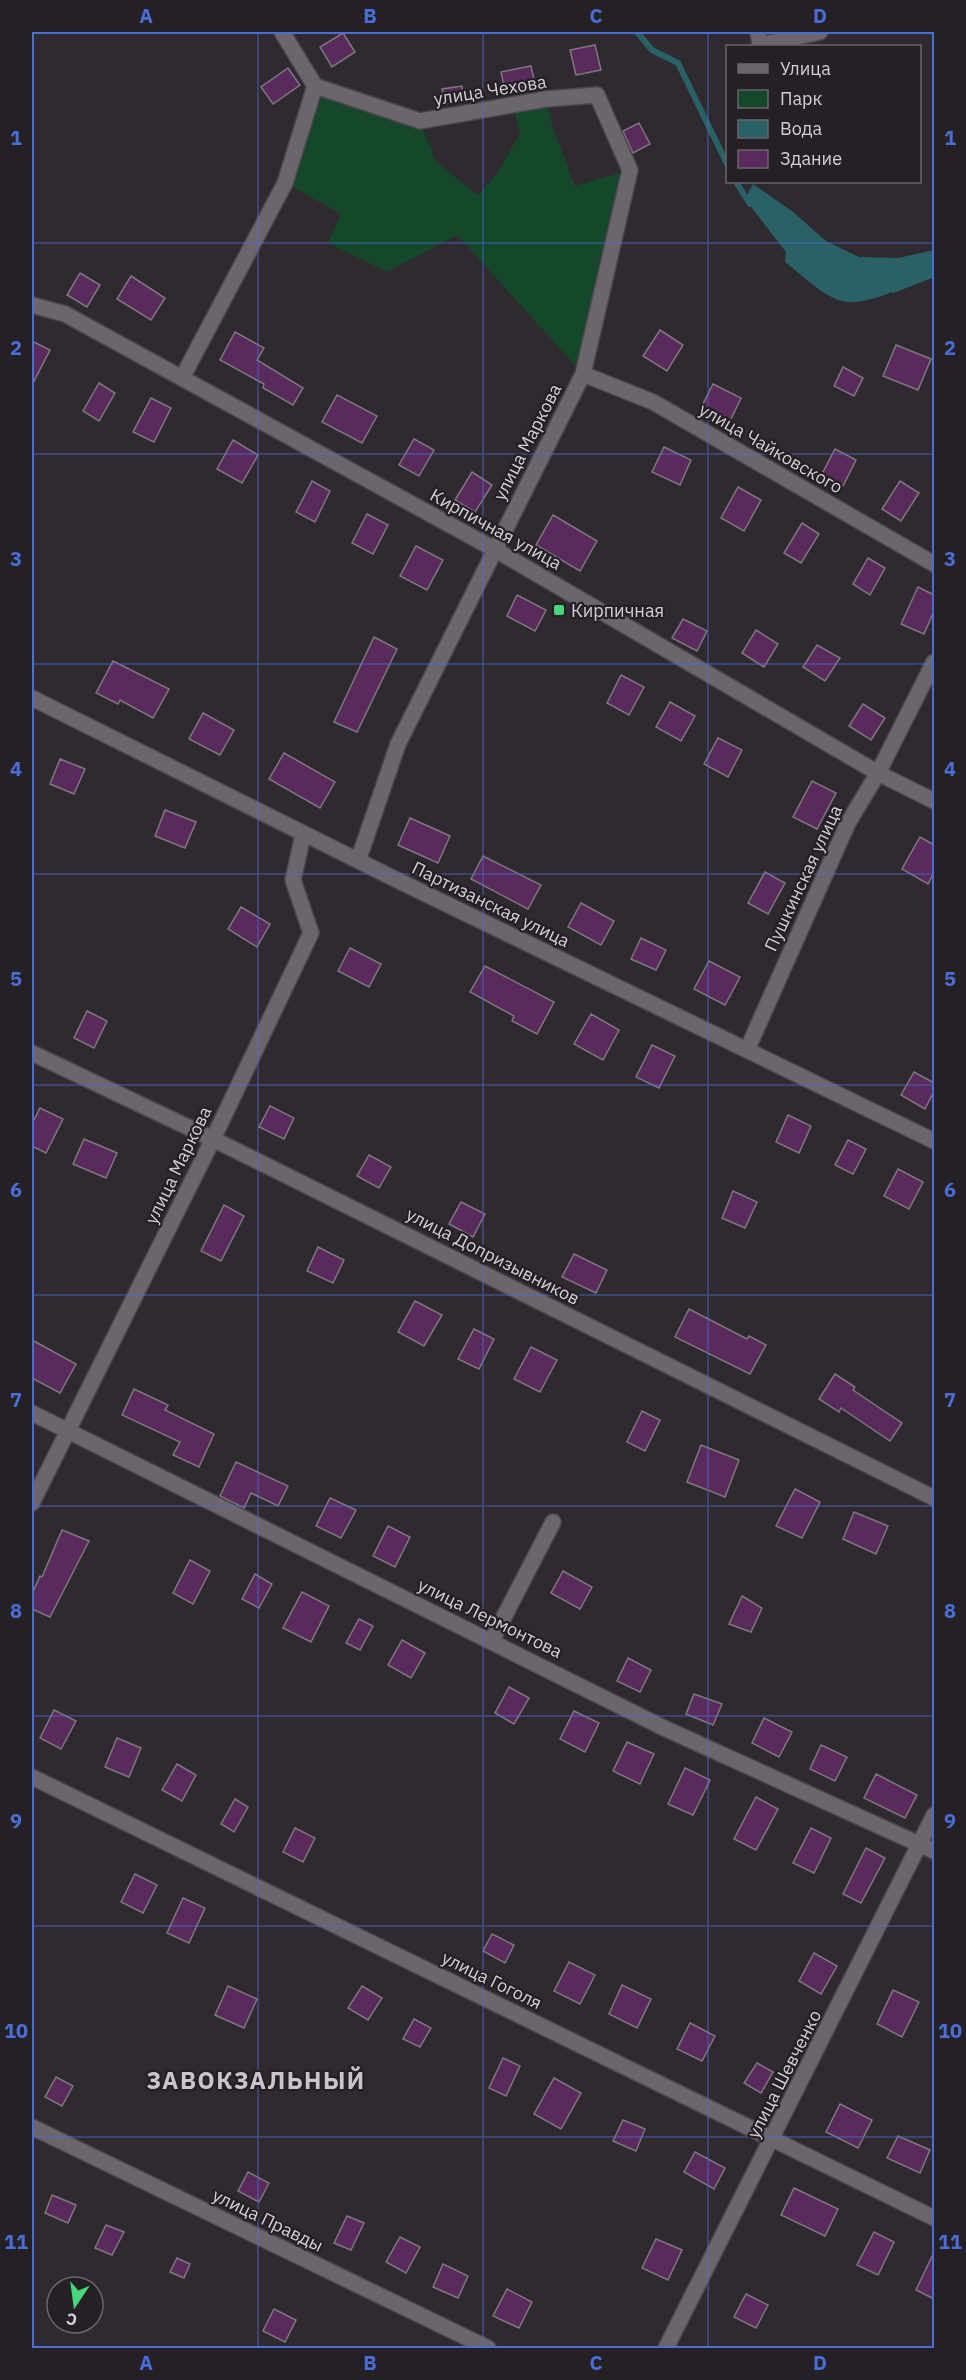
<svg xmlns="http://www.w3.org/2000/svg" width="966" height="2380" viewBox="0 0 966 2380" font-family="'IBM Plex Sans',sans-serif">
<rect width="100%" height="100%" fill="#2e2a2f"/>
<path fill="#15472b" d="M315,86L420,121L436,162L478,195L498,172L520,133L513,105L546,99L553,128L575,186L630,170L583,374L457,235L387,272L328,243L341,214L285,183Z"/>
<path fill="#296167" d="M753,184L792,211L826,241L859,257L898,258L934,250V274C912,283 865,308 842,301C821,295 802,275 785,262L786,252L745,199Z"/>
<g fill="none" stroke-linecap="round" stroke-linejoin="round">
<g stroke="#296167" stroke-width="6">
<path d="M637,32L652,50L678,63L728,166"/>
<path d="M736,182L750,204"/>
<path d="M893,290L934,274"/>
</g>
</g>
<g fill="#592a5b" stroke="#7d787d" stroke-width="1.5">
<path d="M343,33L355,52L332,67L320,47Z"/>
<path d="M595,45L601,70L576,75L570,50Z"/>
<path d="M531,66L535,84L505,91L501,72Z"/>
<path d="M288,68L300,85L273,104L261,87Z"/>
<path d="M462,86L464,101L444,104L442,89Z"/>
<path d="M639,123L650,144L633,153L623,131Z"/>
<path d="M80,273L100,285L87,307L67,295Z"/>
<path d="M131,276L165,298L151,320L117,299Z"/>
<path d="M660,330L683,345L667,371L643,356Z"/>
<path d="M235,332L264,348L257,360L303,388L293,405L263,388L264,384L220,360Z"/>
<path d="M32,341L50,350L32,385Z"/>
<path d="M896,345L931,359L918,390L883,376Z"/>
<path d="M843,367L863,378L854,396L834,386Z"/>
<path d="M99,383L115,393L99,421L83,411Z"/>
<path d="M713,384L741,398L729,423L701,408Z"/>
<path d="M337,395L377,416L362,443L322,422Z"/>
<path d="M151,398L171,408L154,442L133,432Z"/>
<path d="M414,439L434,450L419,476L399,465Z"/>
<path d="M233,440L258,455L242,483L217,469Z"/>
<path d="M664,447L691,460L680,485L652,472Z"/>
<path d="M835,449L856,460L843,486L822,474Z"/>
<path d="M472,472L492,485L475,512L455,500Z"/>
<path d="M312,481L330,491L315,522L296,512Z"/>
<path d="M900,481L919,493L901,521L882,509Z"/>
<path d="M738,487L761,500L744,531L721,518Z"/>
<path d="M367,514L388,525L373,554L352,543Z"/>
<path d="M553,515L597,541L580,571L536,545Z"/>
<path d="M802,523L819,534L801,563L784,553Z"/>
<path d="M416,546L443,560L427,590L400,576Z"/>
<path d="M868,558L885,568L870,595L853,584Z"/>
<path d="M918,587L934,595V611L924,634L901,624Z"/>
<path d="M517,595L546,610L535,631L507,616Z"/>
<path d="M683,619L707,631L697,651L672,638Z"/>
<path d="M756,630L778,644L764,667L742,653Z"/>
<path d="M374,637L397,649L357,732L334,722Z"/>
<path d="M817,645L840,658L825,681L803,667Z"/>
<path d="M113,661L169,689L153,718L120,700L118,704L96,693Z"/>
<path d="M621,675L644,687L629,715L607,703Z"/>
<path d="M670,702L695,716L681,741L656,727Z"/>
<path d="M863,704L885,718L871,740L849,726Z"/>
<path d="M203,713L234,730L220,755L189,739Z"/>
<path d="M718,738L742,750L728,777L704,764Z"/>
<path d="M284,753L335,782L320,808L269,779Z"/>
<path d="M60,759L85,769L74,794L50,784Z"/>
<path d="M812,781L836,793L817,829L793,817Z"/>
<path d="M165,810L196,822L185,848L155,836Z"/>
<path d="M410,818L450,836L438,863L398,845Z"/>
<path d="M920,837L934,845V872L928,884L902,869Z"/>
<path d="M483,856L541,885L528,909L471,879Z"/>
<path d="M765,872L785,883L768,914L748,903Z"/>
<path d="M581,903L614,921L601,945L568,927Z"/>
<path d="M241,907L270,924L257,947L228,929Z"/>
<path d="M641,938L666,950L656,970L631,959Z"/>
<path d="M350,948L381,964L369,987L338,971Z"/>
<path d="M709,961L740,977L725,1005L694,989Z"/>
<path d="M485,966L554,1002L537,1034L512,1021L514,1016L470,992Z"/>
<path d="M87,1011L107,1021L94,1048L74,1038Z"/>
<path d="M591,1014L619,1030L603,1060L574,1044Z"/>
<path d="M652,1045L675,1056L659,1088L636,1077Z"/>
<path d="M914,1072L934,1083V1091L925,1109L901,1095Z"/>
<path d="M270,1106L294,1118L284,1139L259,1127Z"/>
<path d="M40,1108L63,1119L46,1153L32,1146V1124Z"/>
<path d="M788,1115L811,1126L799,1153L776,1142Z"/>
<path d="M84,1139L117,1153L106,1178L73,1164Z"/>
<path d="M848,1140L866,1149L853,1174L835,1165Z"/>
<path d="M369,1155L391,1167L379,1188L357,1176Z"/>
<path d="M898,1169L923,1182L909,1209L884,1196Z"/>
<path d="M733,1191L757,1202L745,1228L722,1218Z"/>
<path d="M461,1202L485,1214L473,1237L449,1224Z"/>
<path d="M224,1205L244,1216L221,1261L201,1251Z"/>
<path d="M318,1247L344,1260L333,1283L307,1271Z"/>
<path d="M574,1254L607,1270L596,1293L562,1277Z"/>
<path d="M415,1301L442,1315L424,1346L398,1332Z"/>
<path d="M689,1309L747,1339L749,1336L766,1345L750,1374L675,1337Z"/>
<path d="M474,1329L494,1339L479,1369L458,1359Z"/>
<path d="M32,1340L76,1364L60,1393L32,1378Z"/>
<path d="M531,1347L557,1360L540,1392L514,1379Z"/>
<path d="M835,1374L855,1387L853,1390L902,1423L890,1441L841,1408L839,1412L819,1399Z"/>
<path d="M134,1389L168,1405L165,1410L214,1434L199,1467L173,1455L180,1442L122,1415Z"/>
<path d="M642,1411L660,1420L645,1451L627,1442Z"/>
<path d="M701,1445L739,1460L725,1497L687,1482Z"/>
<path d="M236,1462L288,1486L278,1506L251,1493L244,1508L220,1496Z"/>
<path d="M795,1489L820,1502L802,1538L776,1526Z"/>
<path d="M330,1498L356,1510L341,1538L316,1526Z"/>
<path d="M854,1512L888,1526L876,1554L843,1539Z"/>
<path d="M388,1526L410,1537L395,1567L373,1556Z"/>
<path d="M62,1530L89,1541L50,1617L32,1609V1594L40,1576L42,1577Z"/>
<path d="M190,1560L210,1571L193,1604L173,1593Z"/>
<path d="M563,1571L592,1587L580,1609L551,1593Z"/>
<path d="M255,1574L272,1584L259,1608L242,1599Z"/>
<path d="M302,1592L329,1606L311,1642L283,1628Z"/>
<path d="M742,1596L762,1608L751,1632L729,1624Z"/>
<path d="M359,1619L373,1626L360,1650L346,1643Z"/>
<path d="M402,1640L425,1653L411,1678L388,1665Z"/>
<path d="M628,1658L651,1670L640,1692L617,1681Z"/>
<path d="M509,1687L529,1698L514,1724L495,1713Z"/>
<path d="M694,1694L722,1704L713,1725L686,1714Z"/>
<path d="M54,1710L76,1721L61,1749L40,1738Z"/>
<path d="M574,1711L599,1723L585,1752L560,1739Z"/>
<path d="M764,1718L792,1732L779,1757L752,1743Z"/>
<path d="M117,1738L141,1748L129,1777L105,1767Z"/>
<path d="M627,1742L654,1754L640,1784L613,1771Z"/>
<path d="M821,1745L847,1757L835,1781L810,1769Z"/>
<path d="M177,1764L196,1775L182,1801L162,1790Z"/>
<path d="M685,1768L710,1780L693,1815L668,1804Z"/>
<path d="M876,1774L917,1795L905,1818L864,1798Z"/>
<path d="M756,1797L778,1809L756,1850L734,1839Z"/>
<path d="M235,1799L248,1807L234,1832L221,1824Z"/>
<path d="M295,1828L315,1838L303,1862L283,1852Z"/>
<path d="M811,1828L831,1838L814,1873L793,1863Z"/>
<path d="M866,1848L885,1858L861,1903L843,1894Z"/>
<path d="M135,1874L157,1885L143,1913L121,1902Z"/>
<path d="M183,1898L205,1908L189,1943L167,1933Z"/>
<path d="M492,1934L514,1945L505,1963L483,1951Z"/>
<path d="M814,1953L837,1966L821,1994L799,1981Z"/>
<path d="M569,1962L595,1975L580,2004L554,1991Z"/>
<path d="M622,1985L651,1999L637,2028L609,2014Z"/>
<path d="M228,1986L257,1999L244,2028L215,2015Z"/>
<path d="M362,1986L382,1998L368,2020L348,2008Z"/>
<path d="M893,1990L919,2002L902,2037L877,2024Z"/>
<path d="M414,2019L431,2028L420,2047L403,2039Z"/>
<path d="M690,2023L715,2036L702,2061L677,2049Z"/>
<path d="M503,2058L520,2066L506,2096L489,2088Z"/>
<path d="M757,2063L773,2072L761,2093L744,2083Z"/>
<path d="M56,2077L73,2086L62,2106L45,2097Z"/>
<path d="M554,2078L581,2093L561,2129L534,2114Z"/>
<path d="M840,2104L872,2120L858,2148L826,2132Z"/>
<path d="M623,2120L645,2129L636,2151L613,2141Z"/>
<path d="M898,2136L930,2150L920,2173L887,2158Z"/>
<path d="M695,2152L725,2168L714,2189L684,2172Z"/>
<path d="M248,2172L269,2183L259,2202L238,2191Z"/>
<path d="M794,2188L838,2209L825,2236L781,2215Z"/>
<path d="M52,2195L76,2205L68,2223L45,2213Z"/>
<path d="M347,2216L364,2223L351,2250L334,2243Z"/>
<path d="M106,2225L124,2232L112,2255L95,2248Z"/>
<path d="M874,2232L894,2242L878,2275L857,2265Z"/>
<path d="M400,2237L420,2247L406,2273L386,2262Z"/>
<path d="M656,2239L682,2250L668,2280L642,2268Z"/>
<path d="M934,2252V2299L916,2290Z"/>
<path d="M177,2258L190,2264L184,2278L170,2272Z"/>
<path d="M443,2264L468,2276L458,2298L433,2287Z"/>
<path d="M507,2289L532,2302L519,2328L493,2316Z"/>
<path d="M746,2294L768,2305L756,2328L734,2317Z"/>
<path d="M274,2309L296,2320L285,2342L263,2331Z"/>
</g>
<g fill="none" stroke-linecap="round" stroke-linejoin="round">
<g stroke="#4c474c" stroke-width="18">
<g id="minor">
<path d="M282,32L315,86L420,121L546,99L597,95L630,170L583,374L398,744L359,858"/>
<path d="M758,32L760,45L820,32"/>
<path d="M583,374L653,402L934,564"/>
<path d="M182,378L285,183L315,86"/>
<path d="M32,698L395,879L934,1141"/>
<path d="M747,1050L848,823L878,773L934,662"/>
<path d="M32,1053L213,1139L934,1498"/>
<path d="M32,1413L664,1728L934,1851"/>
<path d="M32,1503L213,1139L311,933L293,880L303,835"/>
<path d="M492,1640L553,1522"/>
<path d="M32,1777L934,2218"/>
<path d="M32,2127L488,2348"/>
</g>
</g>
<g stroke="#4c474c" stroke-width="18">
<g id="tertiary">
<path d="M32,305L65,314L494,549L878,773L934,801"/>
<path d="M666,2348L934,1815"/>
</g>
</g>
<use href="#minor" stroke="#6b666b" stroke-width="15"/>
<use href="#tertiary" stroke="#6b666b" stroke-width="15"/>
</g>
<path fill="none" stroke="#4a6ed7" stroke-width="1.5" stroke-opacity="0.55" d="M258,32V2348M483,32V2348M708,32V2348M32,243H934M32,454H934M32,664H934M32,874H934M32,1085H934M32,1295H934M32,1506H934M32,1716H934M32,1926H934M32,2137H934"/>
<rect fill="#45d77a" stroke="#252025" stroke-width="2" x="553" y="604" width="12" height="12" rx="3"/>
<g text-anchor="middle" dominant-baseline="central" stroke-width="4.5" stroke-linejoin="round" paint-order="stroke">
<g font-size="18" fill="#d3d0d3" stroke="#252025">
<text transform="translate(490 90) rotate(-9)">улица Чехова</text>
<text transform="translate(527 442) rotate(-63)">улица Маркова</text>
<text transform="translate(771 448) rotate(30)">улица Чайковского</text>
<text transform="translate(496 529) rotate(29)">Кирпичная улица</text>
<text transform="translate(803 878) rotate(-65)">Пушкинская улица</text>
<text transform="translate(491 904) rotate(26)">Партизанская улица</text>
<text transform="translate(178 1165) rotate(-64)">улица Маркова</text>
<text transform="translate(493 1256) rotate(27)">улица Допризывников</text>
<text transform="translate(490 1618) rotate(26)">улица Лермонтова</text>
<text transform="translate(492 1980) rotate(26)">улица Гоголя</text>
<text transform="translate(784 2074) rotate(-63)">улица Шевченко</text>
<text transform="translate(268 2220) rotate(26)">улица Правды</text>
</g>
<g font-size="18" fill="#d3d0d3" stroke="#252025" text-anchor="start">
<text x="571" y="610">Кирпичная</text>
</g>
<g font-size="24" font-weight="bold" letter-spacing="1.5" fill="#cbc5cb" stroke="#252025">
<text x="256" y="2080">ЗАВОКЗАЛЬНЫЙ</text>
</g>
</g>
<rect width="966" height="2380" fill="none" stroke="#252025" stroke-width="66"/>
<rect x="726" y="45" width="195" height="138" fill="#252025" stroke="#6b666b" stroke-width="1.5"/>
<rect x="738" y="64" width="30" height="9" fill="#6b666b" stroke="#6b666b" stroke-width="1.5"/>
<text x="780" y="75" font-size="18" fill="#d3d0d3">Улица</text>
<rect x="738" y="90" width="30" height="18" fill="#15472b" stroke="#6b666b" stroke-width="1.5"/>
<text x="780" y="105" font-size="18" fill="#d3d0d3">Парк</text>
<rect x="738" y="120" width="30" height="18" fill="#296167" stroke="#6b666b" stroke-width="1.5"/>
<text x="780" y="135" font-size="18" fill="#d3d0d3">Вода</text>
<rect x="738" y="150" width="30" height="18" fill="#592a5b" stroke="#6b666b" stroke-width="1.5"/>
<text x="780" y="165" font-size="18" fill="#d3d0d3">Здание</text>
<g transform="translate(75 2305) rotate(193)"><circle r="28" fill="#252025" stroke="#6b666b" stroke-width="1.5"/>
<path d="M0-4.5L10 22L0 15L-10 22Z" fill="#45d77a"/>
<text y="-9" font-size="16" font-weight="bold" text-anchor="middle" fill="#d3d0d3">С</text>
</g>
<rect x="33" y="33" width="900" height="2314" fill="none" stroke="#4a6ed7" stroke-width="2"/>
<g font-size="20" text-anchor="middle" font-weight="bold" fill="#4a6ed7">
<text x="146" y="23">A</text>
<text x="370" y="23">B</text>
<text x="596" y="23">C</text>
<text x="820" y="23">D</text>
<text x="16" y="145">1</text>
<text x="950" y="145">1</text>
<text x="16" y="355">2</text>
<text x="950" y="355">2</text>
<text x="16" y="566">3</text>
<text x="950" y="566">3</text>
<text x="16" y="776">4</text>
<text x="950" y="776">4</text>
<text x="16" y="986">5</text>
<text x="950" y="986">5</text>
<text x="16" y="1197">6</text>
<text x="950" y="1197">6</text>
<text x="16" y="1407">7</text>
<text x="950" y="1407">7</text>
<text x="16" y="1618">8</text>
<text x="950" y="1618">8</text>
<text x="16" y="1828">9</text>
<text x="950" y="1828">9</text>
<text x="16" y="2038">10</text>
<text x="950" y="2038">10</text>
<text x="16" y="2249">11</text>
<text x="950" y="2249">11</text>
<text x="146" y="2370">A</text>
<text x="370" y="2370">B</text>
<text x="596" y="2370">C</text>
<text x="820" y="2370">D</text>
</g>
</svg>
